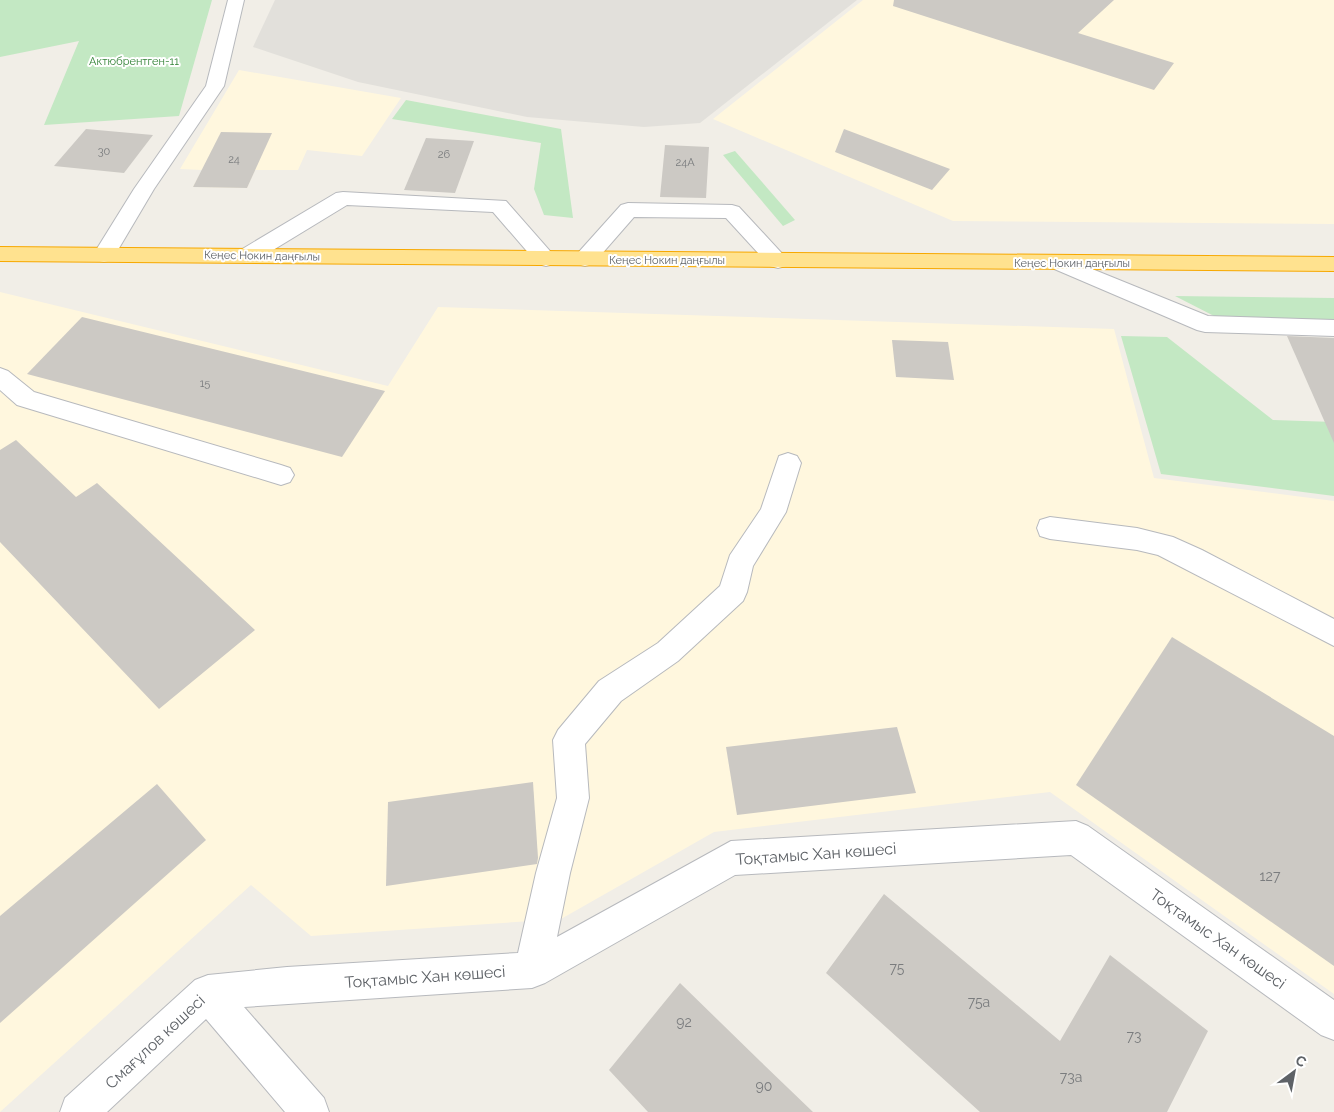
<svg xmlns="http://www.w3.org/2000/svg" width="1334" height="1112" viewBox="0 0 1334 1112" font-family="Raleway,sans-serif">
<rect width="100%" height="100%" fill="#f1eee7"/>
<g fill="#fff7de">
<path d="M863,0H1334V224L953,221L713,119Z"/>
<path d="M239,70L401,98L362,156L307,150L298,170H255L247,188L193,187L202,170L180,169Z"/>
<path d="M0,292L388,386L438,307L1114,329L1154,478L1334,501V994L1050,792L714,832L561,919L311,936L251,885L0,1112Z"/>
</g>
<path fill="#e2e0db" d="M275,0H857L700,123L644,127L527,117L358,82L253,47Z"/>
<g fill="#c3e8c3">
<path d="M0,0H212L179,116L44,125L79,41L0,57Z"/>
<path d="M406,100L561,129L573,218L544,215L534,189L541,143L392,119Z"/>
<path d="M735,151L795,220L783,226L723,155Z"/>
<path d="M1175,296L1334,298V321L1214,316Z"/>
<path d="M1121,336L1167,337L1273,420L1334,422V496L1161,474Z"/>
</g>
<g fill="#ccc9c4">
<path d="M894,0H1114L1078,33L1174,63L1154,90L893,6Z"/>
<path d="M86,129L153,135L124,173L54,166Z"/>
<path d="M844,129L950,169L932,190L835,152Z"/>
<path d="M221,132L272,133L247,188L193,187Z"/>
<path d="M426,138L474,141L455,193L404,190Z"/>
<path d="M665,145L709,147L706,198L660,197Z"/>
<path d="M82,317L385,391L342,457L27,374Z"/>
<path d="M1287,336L1334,338V443Z"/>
<path d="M892,340L948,342L954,380L896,377Z"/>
<path d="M16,440L76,497L97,483L255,630L159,709L0,542V450Z"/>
<path d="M1172,637L1334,736V966L1076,785Z"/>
<path d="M897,727L916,793L737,815L726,747Z"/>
<path d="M533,782L538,858L537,864L386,886L388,802Z"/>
<path d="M157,784L206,840L0,1023V916Z"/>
<path d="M884,894L1060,1041L1110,955L1208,1031L1167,1112H980L826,973Z"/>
<path d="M680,983L760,1061L813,1112H648L609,1070Z"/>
</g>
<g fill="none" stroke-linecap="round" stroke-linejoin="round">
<g stroke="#b7b9bd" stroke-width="2">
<g id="minor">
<path d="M228,0H244L224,86L154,189L112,260L104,262L96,260L93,255L134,189L206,86Z"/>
<path d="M343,192L506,201L557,259L554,264L546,266L538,264L493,212L347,205L255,261L247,263L239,261L236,256L239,251L336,193Z"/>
<path d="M628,203L732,205L739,207L789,261L786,266L778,268L770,266L726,218L634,217L593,264L585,266L577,264L574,259L577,254L621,205Z"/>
<path d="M1060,256L1208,316L1334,320V336L1205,332L1197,330L1052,268L1049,263L1052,258Z"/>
<path d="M0,368L8,371L34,392L281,465L290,468L294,475L290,482L281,485L17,405L0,390Z"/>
<path d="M788,453L797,456L801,463L786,512L753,566L747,592L743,601L678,661L621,701L585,744L589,798L570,873L557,937L731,841L1076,821L1088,826L1334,1000V1040L1321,1035L1071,855L735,875L545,983L532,988L244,1007L324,1098L329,1112H285L206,1019L107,1112H60L65,1098L195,980L208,975L287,967L518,953L536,873L557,798L553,740L558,730L599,681L658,643L720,586L730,555L761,509L779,456Z"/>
<path d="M1050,517L1137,528L1173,537L1202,550L1334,619V646L1158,555L1137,550L1050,539L1040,536L1037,528L1040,520Z"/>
</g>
</g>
<g stroke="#f7a800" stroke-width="2">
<path id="highway" d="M0,247L1334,257V271L0,261Z"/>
</g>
<use href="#minor" fill="#fff" fill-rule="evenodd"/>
<use href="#highway" fill="#ffe28f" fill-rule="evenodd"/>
</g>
<g text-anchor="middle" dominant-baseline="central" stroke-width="4" stroke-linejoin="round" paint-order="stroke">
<g font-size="11" fill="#328236" stroke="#fff">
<text x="134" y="61">Актюбрентген-11</text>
</g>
<g font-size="11" fill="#7a7c7e">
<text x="104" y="151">30</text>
<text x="444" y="154">26</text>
<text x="234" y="159">24</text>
<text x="685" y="162">24А</text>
<text x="205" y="383">15</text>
</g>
<g font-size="11" fill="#5e6267" stroke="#fff">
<text transform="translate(262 256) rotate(1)">Кеңес Нокин даңғылы</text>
<text x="667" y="260">Кеңес Нокин даңғылы</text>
<text x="1072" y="263">Кеңес Нокин даңғылы</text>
</g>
<g font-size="14" fill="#7a7c7e">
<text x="1270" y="876">127</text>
<text x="897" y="968">75</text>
<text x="979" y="1002">75а</text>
<text x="684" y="1022">92</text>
<text x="1134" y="1036">73</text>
<text x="1071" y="1077">73а</text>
<text x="764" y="1086">90</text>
</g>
<g font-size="16" fill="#5e6267" stroke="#fff">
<text transform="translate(816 854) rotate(-4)">Тоқтамыс Хан көшесі</text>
<text transform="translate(1218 939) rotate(35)">Тоқтамыс Хан көшесі</text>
<text transform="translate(425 977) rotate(-4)">Тоқтамыс Хан көшесі</text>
<text transform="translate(155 1042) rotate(-43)">Смағұлов көшесі</text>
</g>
</g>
<g transform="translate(1294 1072) rotate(32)" stroke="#ffffff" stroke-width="4" paint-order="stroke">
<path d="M0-4L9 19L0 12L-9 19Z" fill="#5e6267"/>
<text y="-8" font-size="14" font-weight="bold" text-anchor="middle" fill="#5e6267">С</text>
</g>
</svg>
